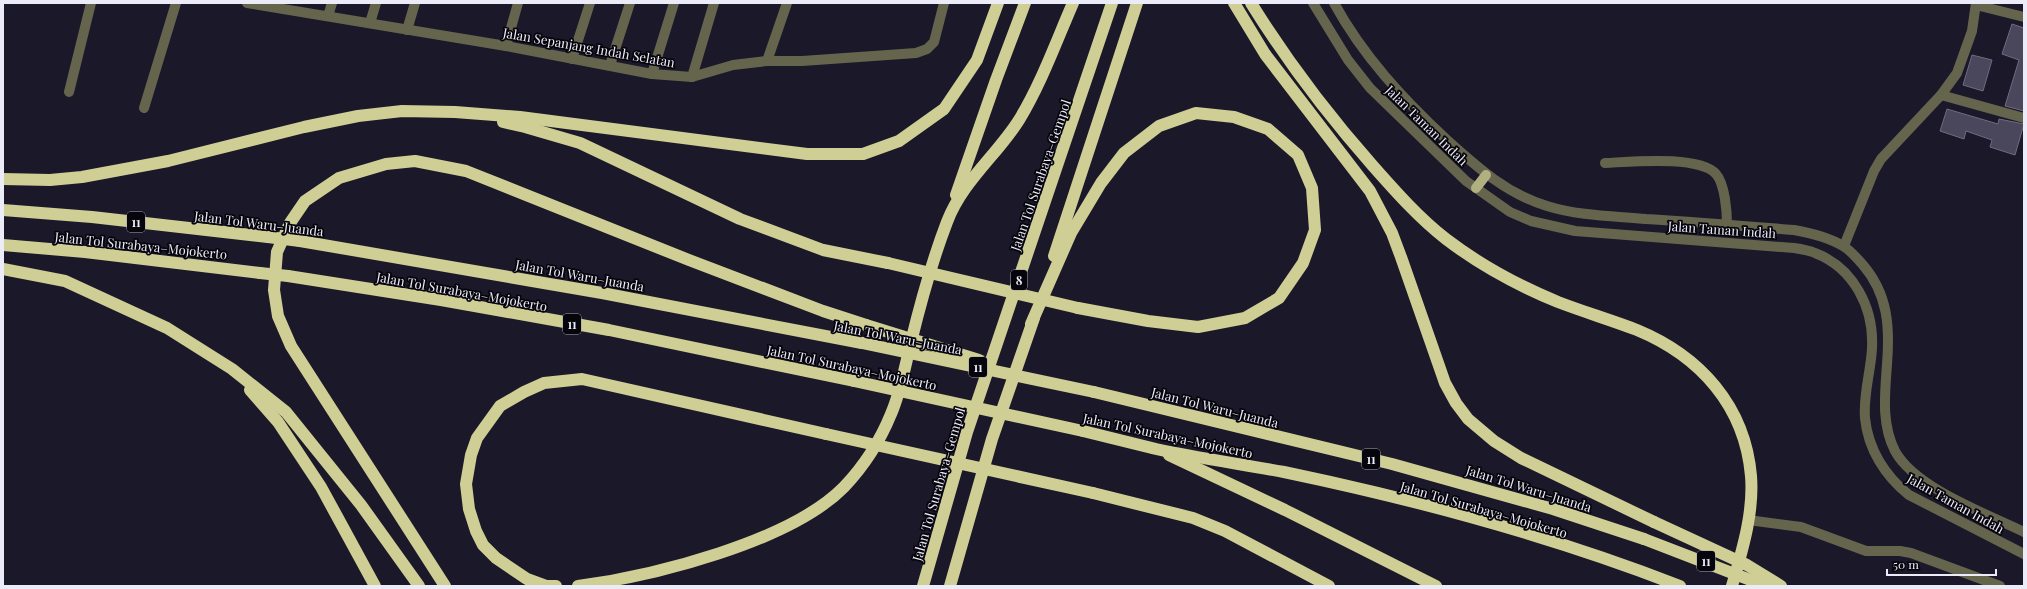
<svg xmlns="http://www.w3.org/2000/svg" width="2027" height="589" viewBox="0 0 2027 589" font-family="'Playfair Display',serif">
<rect width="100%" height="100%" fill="#1b182a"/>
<g fill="#4a475c" stroke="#6e6b82">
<path d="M2012,24L2024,28V111L2005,106L2019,60L2002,54Z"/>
<path d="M1972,55L1992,60L1983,91L1963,85Z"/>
<path d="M1947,109L1998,124L1999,119L2024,124L2015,155L1990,147L1992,140L1966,131L1964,139L1940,131Z"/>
</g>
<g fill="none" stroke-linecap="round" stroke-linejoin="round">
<g stroke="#65654e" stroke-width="10">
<path d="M247,3L506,46L652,74L692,77L733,65L767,61H802L916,53L927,49L934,42L944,3"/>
<path d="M1313,3L1348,60L1370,88L1466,181L1510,212L1531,221L1575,231L1794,248C1801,249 1808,250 1815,253C1854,268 1874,308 1872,348C1871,371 1863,394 1865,418C1868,449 1885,476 1909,495L2024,554"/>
<path d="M1334,3C1363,56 1403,99 1447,140C1478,168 1507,194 1547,206C1579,216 1613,216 1646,219C1695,222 1745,226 1794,230C1811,233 1828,237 1843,246C1850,250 1857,258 1863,265C1888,294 1890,327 1887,364C1885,393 1881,424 1895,451C1915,488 1987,514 2024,532"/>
<path d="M1976,5L2024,17"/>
<path d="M328,16L332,3"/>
<path d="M370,23L376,3"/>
<path d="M407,30L415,3"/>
<path d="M506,46L518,3"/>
<path d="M572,59L590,3"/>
<path d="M767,61L787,3"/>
<path d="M610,65L630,3"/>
<path d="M652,74L674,3"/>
<path d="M692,77L714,3"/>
<path d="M69,92L91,3"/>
<path d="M1941,95L2024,118"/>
<path d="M144,108L176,3"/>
<path d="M1605,163C1630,162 1699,155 1716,174C1725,184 1727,212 1727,225"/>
<path d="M1844,246L1874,171L1881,159L1941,95L1957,73L1972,31L1976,3"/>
<path d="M1748,520L1801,527L1866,551H1900L1911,553L2000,586"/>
</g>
<path stroke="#b1b081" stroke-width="10" d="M1476,188L1486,175"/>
<g stroke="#cfce95" stroke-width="12">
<path d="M1234,3L1265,54L1370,191L1392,233L1401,257L1445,383L1456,403L1468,419L1494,441L1521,458L1654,522"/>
<path d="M1251,3C1287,61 1328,115 1373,166C1396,192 1419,218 1446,239C1480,265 1519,286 1558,302C1584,312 1611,320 1637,330C1700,356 1745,406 1751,476C1754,513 1742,551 1732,586"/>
<path d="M503,122L525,127L580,143L740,219L823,250L888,263"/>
<path d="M3,179L50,180L82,177L168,161L304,127L358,116L402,111L455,112L520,117L807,154H863L899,141L944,109L977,60L998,3"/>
<path d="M956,195L996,80L1025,3"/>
<path d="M3,210L92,217L268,237"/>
<path d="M300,241L602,293L862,343"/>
<path d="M3,245L85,252L260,273"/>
<path d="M1054,256L1137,3"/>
<path d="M3,269L65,281L167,328L232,369L286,412L361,505L419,586"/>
<path d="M288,276L441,300L609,330L854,381"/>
<path d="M1031,324L1071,233L1101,183L1124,153L1159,126L1196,113L1234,117L1268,129L1298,155L1312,188L1315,230L1303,263L1279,298L1245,318L1198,327L1148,321L1078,308"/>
<path d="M250,390L278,422L321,487L375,586"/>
<path d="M1094,392L1392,464L1553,509L1644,539"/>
<path d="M1083,431C1107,437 1131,443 1156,449C1198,458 1241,464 1284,472C1418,500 1552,536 1680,586"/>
<path d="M1169,455L1285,510L1436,586"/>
<path d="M1093,493L1193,518L1225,531L1329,586"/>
<path d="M445,586L291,346L278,316L274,290L277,252L290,223L305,201L339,178L386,164L415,161L466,171L689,260L823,311L866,325"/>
<path d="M556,586H546L527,579L496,558L483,545L476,531L469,509L466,484L471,455L477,438L500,406L524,392L544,383L582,379L826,434"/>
<path d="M578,586C653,576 790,542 844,487C864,466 880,441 891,414C901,391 905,366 911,342C921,301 932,261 947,222C962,182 997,155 1019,120C1041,84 1056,42 1073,3"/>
<path d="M923,586L967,432L1112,3"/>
<path d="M950,586L992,439L1034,318"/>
</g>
<g stroke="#cfce95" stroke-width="12">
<path d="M268,237L300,241"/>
<path d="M888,263L1078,308"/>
<path d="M260,273L288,276"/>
<path d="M866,325L979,360"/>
<path d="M862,343L1094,392"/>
<path d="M854,381L1083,431"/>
<path d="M826,434L1093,493"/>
<path d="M1654,522L1747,565L1781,586"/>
<path d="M1644,539L1766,586"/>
</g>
</g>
<g text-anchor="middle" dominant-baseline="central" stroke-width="3.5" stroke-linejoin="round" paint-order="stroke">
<g fill="#06050c" stroke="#a7a6b1" stroke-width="1">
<rect x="127" y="212" width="18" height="20" rx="3"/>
<rect x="1011" y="270" width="16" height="20" rx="3"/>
<rect x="563" y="314" width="18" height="20" rx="3"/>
<rect x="969" y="357" width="18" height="20" rx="3"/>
<rect x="1362" y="449" width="18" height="20" rx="3"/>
<rect x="1697" y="551" width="18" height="20" rx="3"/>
</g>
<g font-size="12" font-weight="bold" fill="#ecebf8">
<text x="136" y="222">11</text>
<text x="1019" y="280">8</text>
<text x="572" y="324">11</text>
<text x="978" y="367">11</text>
<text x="1371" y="459">11</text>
<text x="1706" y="561">11</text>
</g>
<g font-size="13" fill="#ecebf8" stroke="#06050c">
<text transform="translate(589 47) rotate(10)">Jalan Sepanjang Indah Selatan</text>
<text transform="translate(1427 125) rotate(44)">Jalan Taman Indah</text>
<text transform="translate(1040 175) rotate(-71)">Jalan Tol Surabaya–Gempol</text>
<text transform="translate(259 223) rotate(7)">Jalan Tol Waru–Juanda</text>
<text transform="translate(1722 229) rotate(4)">Jalan Taman Indah</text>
<text transform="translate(141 245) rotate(6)">Jalan Tol Surabaya–Mojokerto</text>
<text transform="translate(580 275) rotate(10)">Jalan Tol Waru–Juanda</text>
<text transform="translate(462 291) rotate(10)">Jalan Tol Surabaya–Mojokerto</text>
<text transform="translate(898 337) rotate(11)">Jalan Tol Waru–Juanda</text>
<text transform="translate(852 367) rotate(12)">Jalan Tol Surabaya–Mojokerto</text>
<text transform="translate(1215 407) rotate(14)">Jalan Tol Waru–Juanda</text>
<text transform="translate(1168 435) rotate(12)">Jalan Tol Surabaya–Mojokerto</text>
<text transform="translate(938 484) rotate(-74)">Jalan Tol Surabaya–Gempol</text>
<text transform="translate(1529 488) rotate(17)">Jalan Tol Waru–Juanda</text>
<text transform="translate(1956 503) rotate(29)">Jalan Taman Indah</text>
<text transform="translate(1484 509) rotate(16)">Jalan Tol Surabaya–Mojokerto</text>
</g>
</g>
<rect width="2027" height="589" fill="none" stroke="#ecebf8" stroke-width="8"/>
<path d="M1887 569v6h109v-6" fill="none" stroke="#ecebf8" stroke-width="2"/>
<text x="1893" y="569" font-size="12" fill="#ecebf8" stroke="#06050c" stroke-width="3" paint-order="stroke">50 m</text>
</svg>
